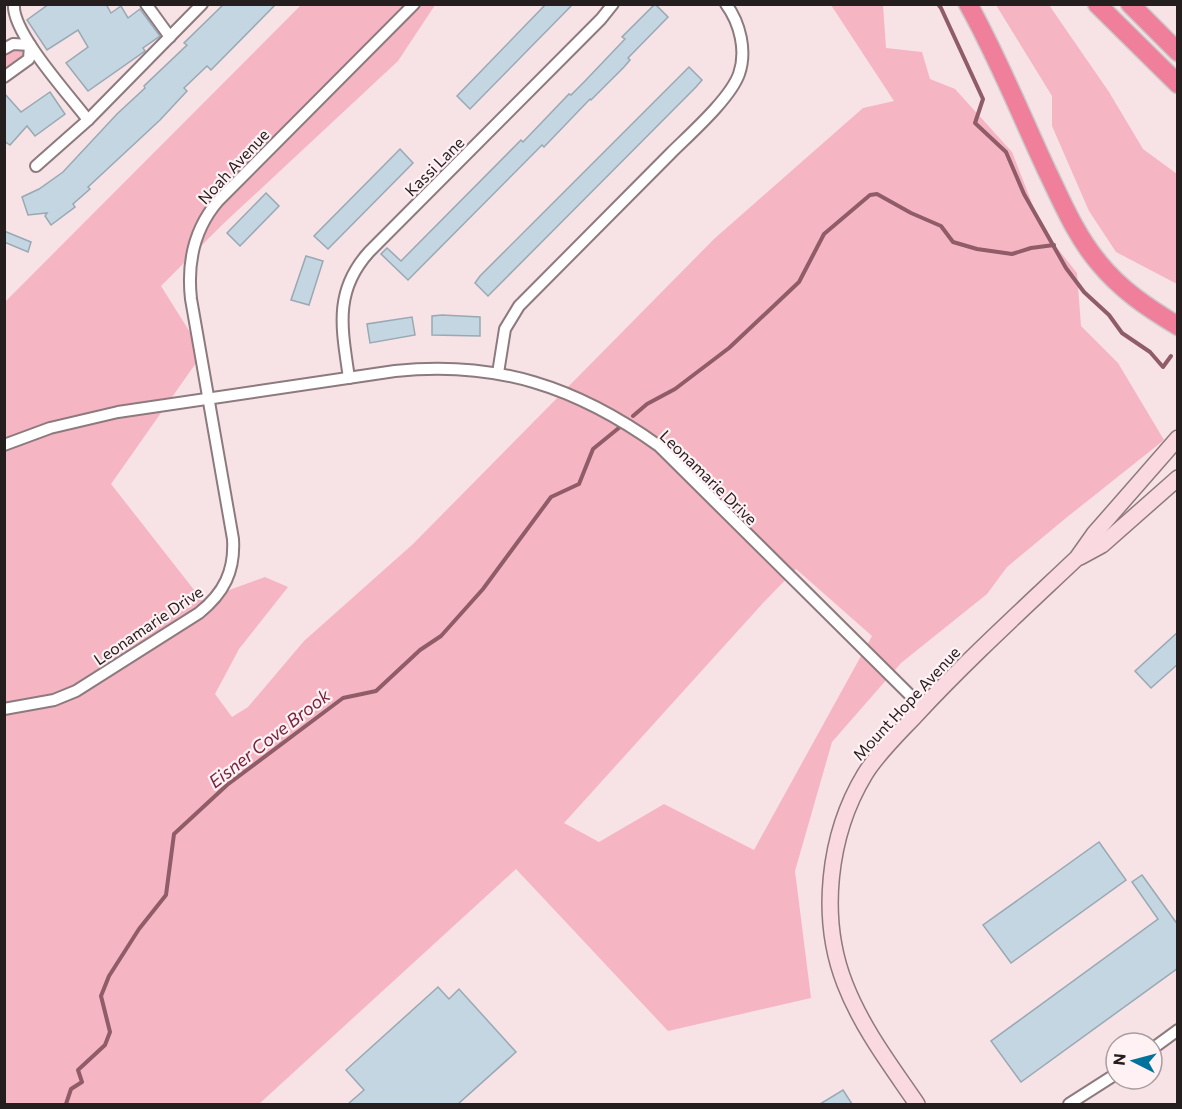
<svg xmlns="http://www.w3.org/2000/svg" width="1182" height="1109" viewBox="0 0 1182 1109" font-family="Commissioner,sans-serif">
<rect width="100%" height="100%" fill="#f7e2e6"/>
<g fill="#f6b5c3" fill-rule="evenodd">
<path d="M301,5H435L398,61L223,224L161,286L203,353L111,484L202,600L265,577L288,587L239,649L215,694L232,717L248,707L304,641L413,544L714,239L863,108L894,101L831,5H883L886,48L922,52L930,79L955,89L1012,152L1042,229L1077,273L1081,326L1118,363L1164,440L1066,518L1007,567L987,594L901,663L832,742L795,871L811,998L668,1031L516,869L259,1104H5L4,303ZM796,569L872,636L754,850L664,804L599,842L564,823L763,603Z"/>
<path d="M996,5H1049L1109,92L1143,149L1177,174V284L1116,252L1089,211L1052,126V96Z"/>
<path d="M18,48L25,52V57L5,70V53L11,49Z"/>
</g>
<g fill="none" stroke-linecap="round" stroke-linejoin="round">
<g stroke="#8f5c68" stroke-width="4">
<path d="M938,4L941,8L983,99L975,123L1006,152L1024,194L1066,268L1084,292L1109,315L1122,333L1150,352L1163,367L1171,356"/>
<path d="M633,416L647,404L675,389L729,348L799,282L824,234L870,195L877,194L911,213L941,226L953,242L977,249L1012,254L1031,248L1054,245"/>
<path d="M66,1104L71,1089L82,1082L78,1070L105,1045L110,1032L101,996L109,976L139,929L166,895L174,834L227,785L343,698L376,691L420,650L441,636L483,589L551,497L579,484L593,449L620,427"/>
</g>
</g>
<g fill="#c4d6e1" stroke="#98a9b3" stroke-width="1.5">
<path d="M49,4H106L111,13L121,6L128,18L140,9L160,36L143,48L145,51L88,91L66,63L88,47L78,30L47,50L27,20Z"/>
<path d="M224,4H276L211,70L207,66L184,88L187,91L160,120L88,187L90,189L73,204L75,207L51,225L45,216L47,213L28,215L22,197L39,189L63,172L117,114L145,88L144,86L187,45L184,43Z"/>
<path d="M546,4H573L470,109L457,96Z"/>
<path d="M655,4L668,17L628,58L630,60L624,67L591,100L590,99L544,147L542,145L408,280L381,254L387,248L401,261L521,140L523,142L569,94L571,95L585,81L625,39L622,37Z"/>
<path d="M689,67L702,80L696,87L488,296L475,283L480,276Z"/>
<path d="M50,92L65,114L35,136L27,126L10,145L4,141V93L21,112Z"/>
<path d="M400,149L413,163L328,249L314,236Z"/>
<path d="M266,193L279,206L240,246L227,233Z"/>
<path d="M4,231L31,242L28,252L4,242Z"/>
<path d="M306,256L323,261L309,305L291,300Z"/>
<path d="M442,315L480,317V336L432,335V316Z"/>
<path d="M412,317L415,335L370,343L367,324Z"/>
<path d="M1178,632V664L1151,688L1135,671Z"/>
<path d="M1099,842L1126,880L1011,963L983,925Z"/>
<path d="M1142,875L1178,925V968L1021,1082L991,1041L1158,919L1132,882Z"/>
<path d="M438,987L449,999L459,989L516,1052L458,1104H348L364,1090L346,1070Z"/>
<path d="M843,1090L852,1104H820Z"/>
</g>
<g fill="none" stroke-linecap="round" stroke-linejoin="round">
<g stroke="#8d7a7e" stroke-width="14">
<g id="street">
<path d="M14,4C11,32 70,96 88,120"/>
<path d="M146,4L170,37"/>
<path d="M4,49L13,44L30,45"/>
<path d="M4,77L29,59L30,45"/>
<path d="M36,166L88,120L202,4"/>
<path d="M498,373L505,329L519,306C569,255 620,204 671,153C690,134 730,99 739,74C747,51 740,23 726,4"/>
<path d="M349,378C342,329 333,292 369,252L601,19L613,4"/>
<path d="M4,445L50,428L118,412L395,371C496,360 577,387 659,446L923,708"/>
<path d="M4,709L54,700L76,691L199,613C224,593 235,571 233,539L191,299C187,263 194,229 218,201L414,4"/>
<path d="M1152,1049L1178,1030"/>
<path d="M1069,1104L1116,1074"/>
</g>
</g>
<g stroke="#8d7a7e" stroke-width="18">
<g id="secondary">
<path d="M1080,557L1102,545L1178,478"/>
<path d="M917,1104C891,1066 862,1028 845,984C819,918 828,835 865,774C878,753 898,734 915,716C966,661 1022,610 1077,558L1094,534L1178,438"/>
</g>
</g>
<g stroke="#cbc9c9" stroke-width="21">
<g id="highway">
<path d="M968,4C998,58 1021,115 1047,171C1062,202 1076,236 1099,263C1121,290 1148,308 1178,326"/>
<path d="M1097,4L1178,84"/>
<path d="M1130,4L1178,52"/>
</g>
</g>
<use href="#street" stroke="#fff" stroke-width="10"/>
<use href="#secondary" stroke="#fad9e1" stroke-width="15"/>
<use href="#highway" stroke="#f07f9c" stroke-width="18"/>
</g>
<g text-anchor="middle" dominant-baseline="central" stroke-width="4.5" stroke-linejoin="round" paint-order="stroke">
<g font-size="16" fill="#251e1f" stroke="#fff1f4">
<text transform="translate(233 166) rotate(-47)">Noah Avenue</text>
<text transform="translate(434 166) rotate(-45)">Kassi Lane</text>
<text transform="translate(709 477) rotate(44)">Leonamarie Drive</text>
<text transform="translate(148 625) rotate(-34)">Leonamarie Drive</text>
<text transform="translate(906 703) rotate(-47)">Mount Hope Avenue</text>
</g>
<g font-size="18" font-style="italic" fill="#79243f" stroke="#fff1f4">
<text transform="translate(269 738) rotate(-38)">Eisner Cove Brook</text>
</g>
</g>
<rect width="1182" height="1109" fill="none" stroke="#251e1f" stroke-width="12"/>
<g transform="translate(1134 1061) rotate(276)"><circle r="28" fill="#fff1f4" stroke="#a89d9f" stroke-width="1.5"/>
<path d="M0-4.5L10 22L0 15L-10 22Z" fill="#00739d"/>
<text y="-9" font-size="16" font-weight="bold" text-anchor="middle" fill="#251e1f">N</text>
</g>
</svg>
